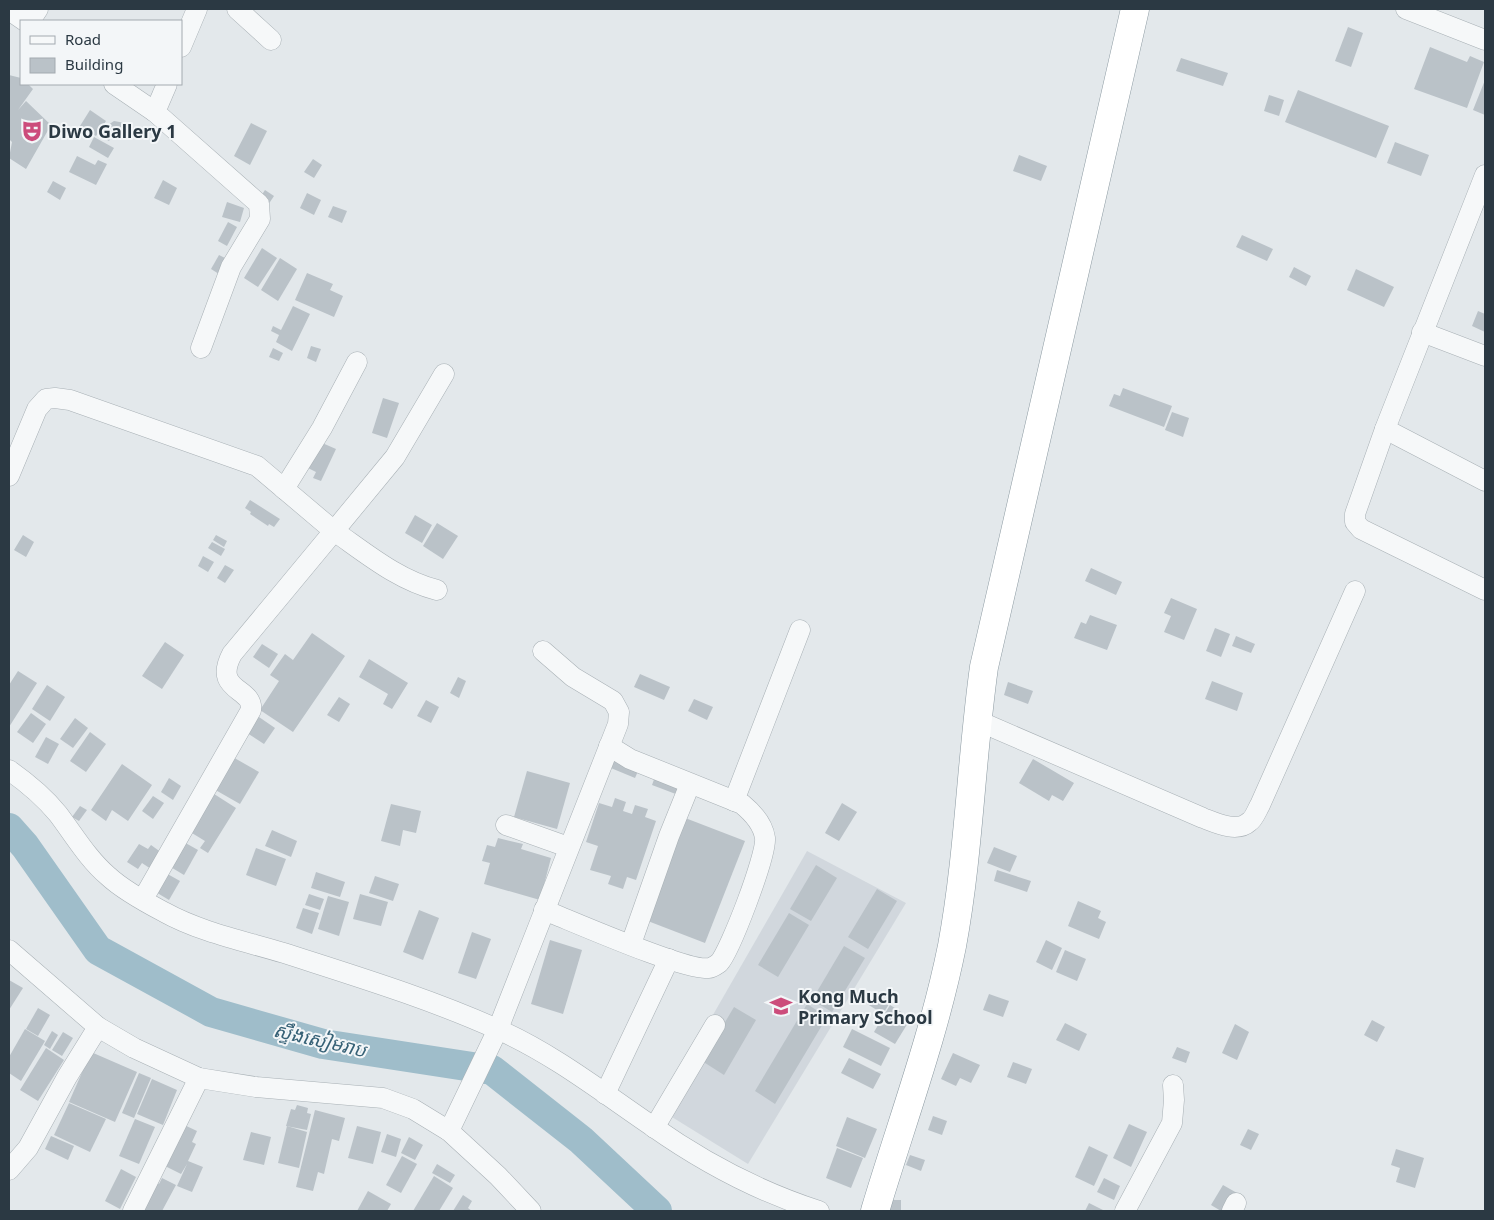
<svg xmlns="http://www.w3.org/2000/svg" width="1494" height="1220" viewBox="0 0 1494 1220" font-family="'Noto Sans','Noto Sans Khmer',sans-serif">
<rect width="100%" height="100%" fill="#e3e8eb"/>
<path fill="#d1d7dd" d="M807,851L906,903L748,1164L659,1109Z"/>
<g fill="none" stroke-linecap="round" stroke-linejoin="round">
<path stroke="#9fbdca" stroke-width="30" d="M9,828L25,846L98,950L211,1012L323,1044L492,1070L581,1140L657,1211"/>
</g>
<g fill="#bac2c8">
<path d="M1348,27L1363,33L1351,67L1335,61Z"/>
<path d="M1430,47L1467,62L1470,56L1484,62L1467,108L1414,89Z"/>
<path d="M1181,58L1228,73L1223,86L1176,71Z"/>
<path d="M9,75L21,78V84H28L33,89L18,110L26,101L51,125L26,169L9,158L12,142L9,139Z"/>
<path d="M1485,80V115L1473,110Z"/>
<path d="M1298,90L1389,126L1376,158L1285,122Z"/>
<path d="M1269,95L1284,100L1279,116L1264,111Z"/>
<path d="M90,110L106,121L96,136L80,126Z"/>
<path d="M114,121L125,123L134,128L130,136L116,129L109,141L102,137L108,125Z"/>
<path d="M251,123L267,131L250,165L234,156Z"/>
<path d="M94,137L114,148L108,158L89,147Z"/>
<path d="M1395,142L1429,155L1421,176L1387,163Z"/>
<path d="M1019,155L1047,166L1041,181L1013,171Z"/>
<path d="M77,156L95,165L98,160L107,164L96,185L69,172Z"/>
<path d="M313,159L322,165L314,178L304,172Z"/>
<path d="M163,180L177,188L169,205L154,198Z"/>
<path d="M53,181L66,188L60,200L47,192Z"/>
<path d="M265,190L274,196L268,205L259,199Z"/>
<path d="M307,193L321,200L314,215L300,208Z"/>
<path d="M227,202L244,208L240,222L222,217Z"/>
<path d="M333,206L347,211L342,223L328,217Z"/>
<path d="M228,222L237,227L227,246L218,241Z"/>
<path d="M1242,235L1273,249L1267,261L1236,247Z"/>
<path d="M262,248L277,258L258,287L244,278Z"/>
<path d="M219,255L227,259L219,274L211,269Z"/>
<path d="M280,258L297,269L278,301L261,290Z"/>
<path d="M1294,267L1311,276L1306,286L1289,277Z"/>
<path d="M1356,269L1394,287L1384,307L1347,290Z"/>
<path d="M307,273L333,284L330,290L343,296L334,317L295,300Z"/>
<path d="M293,306L310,314L292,351L276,342L279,335L271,331L273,326L281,330Z"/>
<path d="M1478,311L1485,314V332L1472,326Z"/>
<path d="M311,346L321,349L316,362L307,358Z"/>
<path d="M273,348L283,353L279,361L269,357Z"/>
<path d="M1123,388L1172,406L1164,427L1109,406L1114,394L1120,396Z"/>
<path d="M383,398L399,403L387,438L372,433Z"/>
<path d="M1172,412L1189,418L1183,437L1165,430Z"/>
<path d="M320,442L336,449L321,481L313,478L316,472L308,468Z"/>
<path d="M250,500L280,519L274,527L269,524L268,526L250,514L251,512L245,508Z"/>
<path d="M415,515L432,525L422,543L405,533Z"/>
<path d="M437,523L458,536L443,559L423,546Z"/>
<path d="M23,535L34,542L26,557L14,550Z"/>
<path d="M216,535L227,541L224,547L213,540Z"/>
<path d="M212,542L225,549L221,556L208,548Z"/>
<path d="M203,556L214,562L208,572L198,566Z"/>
<path d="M225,565L234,570L225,583L217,578Z"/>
<path d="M1091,568L1122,582L1116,595L1085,581Z"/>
<path d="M1171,598L1197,609L1184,640L1164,632L1171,616L1164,613Z"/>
<path d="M1090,615L1117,625L1107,650L1074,638L1081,622L1086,624Z"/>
<path d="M1215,628L1230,634L1221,657L1206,651Z"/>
<path d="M312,633L345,656L293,732L260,710L279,681L270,675L285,654L293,660Z"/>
<path d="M1236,636L1255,644L1251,653L1232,646Z"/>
<path d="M165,642L184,655L162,689L142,676Z"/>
<path d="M262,644L278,654L269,668L253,657Z"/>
<path d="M369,659L408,683L392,709L383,704L388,694L359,677Z"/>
<path d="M18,671L37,683L9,727V685Z"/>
<path d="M640,674L670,687L664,700L634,687Z"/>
<path d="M458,677L466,681L459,698L450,693Z"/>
<path d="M1212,681L1243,693L1237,711L1205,699Z"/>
<path d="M1008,682L1033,691L1028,704L1004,695Z"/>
<path d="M47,685L65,697L50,721L32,709Z"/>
<path d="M339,697L350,704L339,722L327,715Z"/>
<path d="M694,699L713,707L707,720L688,711Z"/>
<path d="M426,700L439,707L431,723L417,716Z"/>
<path d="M31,713L46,724L33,743L17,732Z"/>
<path d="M256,715L275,728L264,744L244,731Z"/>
<path d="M75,718L88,728L73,748L60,739Z"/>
<path d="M90,732L106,744L86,772L70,761Z"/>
<path d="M46,737L59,744L48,764L35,757Z"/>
<path d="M231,756L259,772L240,804L212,788Z"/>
<path d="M609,757L639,769L635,778L606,766Z"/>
<path d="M1033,759L1074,783L1063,801L1052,795L1049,801L1019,783Z"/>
<path d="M122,764L152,785L128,821L112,810L106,821L91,810Z"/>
<path d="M527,771L570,783L557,829L514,817Z"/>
<path d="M656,774L685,786L681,796L652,785Z"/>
<path d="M169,778L181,786L173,800L161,792Z"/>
<path d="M211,792L236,808L208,853L200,848L205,841L187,830Z"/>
<path d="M153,796L164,803L153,819L142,811Z"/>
<path d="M615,798L626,802L623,811L632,814L635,805L648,809L645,817L656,821L636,880L627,877L623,889L608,884L611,876L590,870L598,846L586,842L599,803L612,807Z"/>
<path d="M842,803L857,812L839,841L825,833Z"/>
<path d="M391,804L421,811L416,833L403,830L400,846L381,841Z"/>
<path d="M80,806L87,810L79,821L72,817Z"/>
<path d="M680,816L745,841L705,943L640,918Z"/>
<path d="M272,830L297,841L291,857L265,846Z"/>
<path d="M498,838L523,844L521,849L551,858L540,900L484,884L490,863L482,861L487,845L495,847Z"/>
<path d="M182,841L198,850L184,875L169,866Z"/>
<path d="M139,844L148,849L151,845L162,853L151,869L142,863L138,869L127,862Z"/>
<path d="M994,847L1017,856L1010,872L987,863Z"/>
<path d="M256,848L286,859L276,886L246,875Z"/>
<path d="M816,865L837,878L811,921L790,909Z"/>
<path d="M997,870L1031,881L1027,892L994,881Z"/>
<path d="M164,872L180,881L169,900L154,891Z"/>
<path d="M316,872L345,882L340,897L311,888Z"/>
<path d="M375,876L399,884L393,901L369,893Z"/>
<path d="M877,889L897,901L868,949L848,937Z"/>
<path d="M309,894L324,899L320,910L305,905Z"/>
<path d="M360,894L388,902L381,926L353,919Z"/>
<path d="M328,896L349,902L339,936L318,929Z"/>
<path d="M1078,901L1101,911L1098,918L1106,922L1099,939L1068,926Z"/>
<path d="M303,908L319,913L312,934L296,928Z"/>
<path d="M419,910L439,918L423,960L403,952Z"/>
<path d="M789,913L809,925L778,977L758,965Z"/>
<path d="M472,932L491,939L476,979L458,973Z"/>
<path d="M550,940L582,950L563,1014L531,1004Z"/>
<path d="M1046,940L1062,948L1052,970L1036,962Z"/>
<path d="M844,946L865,958L832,1012L812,1000Z"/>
<path d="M1065,950L1086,959L1077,981L1056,972Z"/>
<path d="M9,980L23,988L9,1010Z"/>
<path d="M867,991L889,1004L883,1014L861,1000Z"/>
<path d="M989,994L1009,1001L1003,1017L983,1010Z"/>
<path d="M807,1004L827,1017L775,1104L755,1091Z"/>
<path d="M890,1005L911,1018L895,1044L874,1032Z"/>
<path d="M734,1007L756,1020L724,1075L702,1061Z"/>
<path d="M38,1008L50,1015L38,1036L26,1029Z"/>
<path d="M1372,1020L1385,1027L1377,1042L1364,1035Z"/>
<path d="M1065,1023L1087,1034L1079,1051L1056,1040Z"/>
<path d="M1235,1024L1249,1032L1237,1060L1222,1053Z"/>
<path d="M25,1029L45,1041L21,1081L9,1073V1057Z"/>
<path d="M852,1029L890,1048L881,1066L843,1047Z"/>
<path d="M52,1031L58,1035L50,1049L44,1045Z"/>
<path d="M63,1032L73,1038L62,1056L52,1050Z"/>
<path d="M1177,1047L1190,1052L1186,1063L1172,1058Z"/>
<path d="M46,1048L64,1060L38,1101L20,1090Z"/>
<path d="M91,1052L137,1072L115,1122L69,1102Z"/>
<path d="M953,1053L980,1065L971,1083L960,1078L956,1086L941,1079Z"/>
<path d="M849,1058L881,1074L873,1089L841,1073Z"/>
<path d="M1013,1062L1032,1069L1026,1084L1007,1077Z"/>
<path d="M139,1073L151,1078L134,1118L122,1113Z"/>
<path d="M152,1079L177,1090L163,1125L137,1114Z"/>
<path d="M69,1103L106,1119L90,1152L54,1135Z"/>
<path d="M297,1105L308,1108L307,1113L311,1114L307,1130L286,1126L291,1109L295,1110Z"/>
<path d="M315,1110L345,1118L339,1141L332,1139L324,1174L318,1172L313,1191L296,1187Z"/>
<path d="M933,1116L947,1121L942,1135L928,1130Z"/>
<path d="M847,1117L877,1129L865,1158L836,1146Z"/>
<path d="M135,1119L155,1127L139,1164L119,1156Z"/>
<path d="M180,1123L197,1131L192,1142L196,1144L188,1161L203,1167L192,1192L177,1186L187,1164L181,1174L163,1165Z"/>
<path d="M1129,1124L1147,1132L1131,1167L1113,1158Z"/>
<path d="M287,1126L307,1132L299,1168L278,1163Z"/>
<path d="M357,1126L381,1132L373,1164L348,1158Z"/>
<path d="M1248,1129L1259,1134L1251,1150L1240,1145Z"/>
<path d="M251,1132L271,1137L264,1165L243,1160Z"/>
<path d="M387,1134L401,1139L396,1157L381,1152Z"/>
<path d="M51,1136L74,1146L68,1160L45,1149Z"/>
<path d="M409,1137L423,1145L415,1160L401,1153Z"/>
<path d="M1089,1146L1108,1155L1094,1186L1075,1177Z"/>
<path d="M837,1148L863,1158L851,1188L826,1178Z"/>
<path d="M1396,1149L1424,1158L1415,1188L1396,1182L1400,1168L1391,1165Z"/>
<path d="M910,1155L925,1160L921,1171L906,1165Z"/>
<path d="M402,1156L417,1164L401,1193L386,1185Z"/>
<path d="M437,1164L455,1175L450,1183L432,1173Z"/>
<path d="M121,1169L136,1177L120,1209L105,1201Z"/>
<path d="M434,1176L453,1188L439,1211H413Z"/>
<path d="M162,1178L176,1185L162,1211H136L152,1180L159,1184Z"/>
<path d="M1104,1178L1120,1186L1114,1200L1097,1192Z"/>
<path d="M1223,1185L1237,1193L1225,1211H1221L1211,1205Z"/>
<path d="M368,1191L391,1204L387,1211H357Z"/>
<path d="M463,1195L472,1201L468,1208L472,1211H453Z"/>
<rect x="888" y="1200" width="13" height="11"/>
<path d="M1089,1203L1105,1211H1085Z"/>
</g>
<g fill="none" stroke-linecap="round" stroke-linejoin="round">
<g stroke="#a8b0b5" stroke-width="21">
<g id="minor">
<path d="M237,9L271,40"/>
<path d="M1406,9L1485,40"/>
<path d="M9,10L25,21"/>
<path d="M30,21L38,9"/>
<path d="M181,47L197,9"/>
<path d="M114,84L155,112L259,204L260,219L231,267L201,348"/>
<path d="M155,112L167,84"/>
<path d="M1485,175L1385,429L1485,481"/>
<path d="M1422,332L1485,356"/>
<path d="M1385,429L1355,514V522L1361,529L1485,590"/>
<path d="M9,476L37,409L46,399L55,398L70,400L257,466L334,531L232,654C212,692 254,687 251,710L143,899"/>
<path d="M284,489L322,428L357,362"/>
<path d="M437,590C398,580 367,554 334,531L395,457L444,374"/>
<path d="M976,720L1203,818C1216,823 1237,833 1249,822C1254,819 1257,810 1260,805L1355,591"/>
<path d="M9,770C26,782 45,798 58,814C74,835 88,859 108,876C123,890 145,902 164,912C200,932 244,941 284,953C355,976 428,998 497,1029C552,1053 602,1092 652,1126C703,1162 760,1192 819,1211"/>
<path d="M734,801L800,630"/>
<path d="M506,825L568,847"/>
<path d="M544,910C572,921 687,972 709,968C712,968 716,965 719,963C730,951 767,855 765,838C763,824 753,813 742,804L630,759L609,746"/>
<path d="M631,944L669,836L690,784"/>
<path d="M9,950L98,1027L134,1048L199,1078L256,1087L383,1098L413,1109L449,1131L498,1176L531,1211"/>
<path d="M605,1094L669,959"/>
<path d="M654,1128L715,1025"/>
<path d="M449,1131L498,1029L618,724L619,712L613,701L573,677L543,651"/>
<path d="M9,1170L28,1148L67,1077L98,1027"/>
<path d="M133,1211L199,1078"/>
<path d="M1125,1211L1172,1123L1174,1100L1173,1085"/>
<path d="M1232,1211L1236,1203"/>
</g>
</g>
<g stroke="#8b99a1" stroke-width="29">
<path id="highway" d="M875,1211C901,1124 934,1036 952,946C969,854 971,760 984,667L1135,9"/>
</g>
<use href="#minor" stroke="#f6f8f9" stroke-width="20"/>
<use href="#highway" stroke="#fff" stroke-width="28"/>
</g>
<defs>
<g id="theatre-bare" transform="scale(1.725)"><path d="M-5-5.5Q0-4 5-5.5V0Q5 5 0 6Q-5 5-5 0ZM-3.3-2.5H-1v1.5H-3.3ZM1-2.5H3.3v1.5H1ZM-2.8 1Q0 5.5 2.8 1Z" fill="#cc4c7b" stroke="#f3f6f8" stroke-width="2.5" paint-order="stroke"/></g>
<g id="school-bare" transform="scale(1.725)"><path d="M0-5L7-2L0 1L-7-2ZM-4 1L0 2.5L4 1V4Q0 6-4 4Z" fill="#cc4c7b" stroke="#f3f6f8" stroke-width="2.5" paint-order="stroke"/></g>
</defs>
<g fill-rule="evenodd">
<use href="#theatre-bare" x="32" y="131"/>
<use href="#school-bare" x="781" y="1006"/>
</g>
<g text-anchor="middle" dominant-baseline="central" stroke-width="4" stroke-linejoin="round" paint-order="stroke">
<g font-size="18" font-weight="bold" fill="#2b3943" stroke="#f3f6f8" text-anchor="start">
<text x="48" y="131">Diwo Gallery 1</text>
<text x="798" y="996">Kong Much<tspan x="798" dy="21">Primary School</tspan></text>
</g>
<g font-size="19" font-style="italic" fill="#366176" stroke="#f3f6f8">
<text transform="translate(320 1040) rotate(13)">ស្ទឹងសៀមរាប</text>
</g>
</g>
<rect width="1494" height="1220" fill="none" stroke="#2b3943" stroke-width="20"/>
<rect x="20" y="20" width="162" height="65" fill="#f3f6f8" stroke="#a3aab0"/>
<rect x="30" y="36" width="25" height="8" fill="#f6f8f9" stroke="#a3aab0"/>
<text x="65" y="45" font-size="15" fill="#2b3943">Road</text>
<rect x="30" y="58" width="25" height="15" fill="#bac2c8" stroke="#a3aab0"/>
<text x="65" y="70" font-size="15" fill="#2b3943">Building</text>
</svg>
